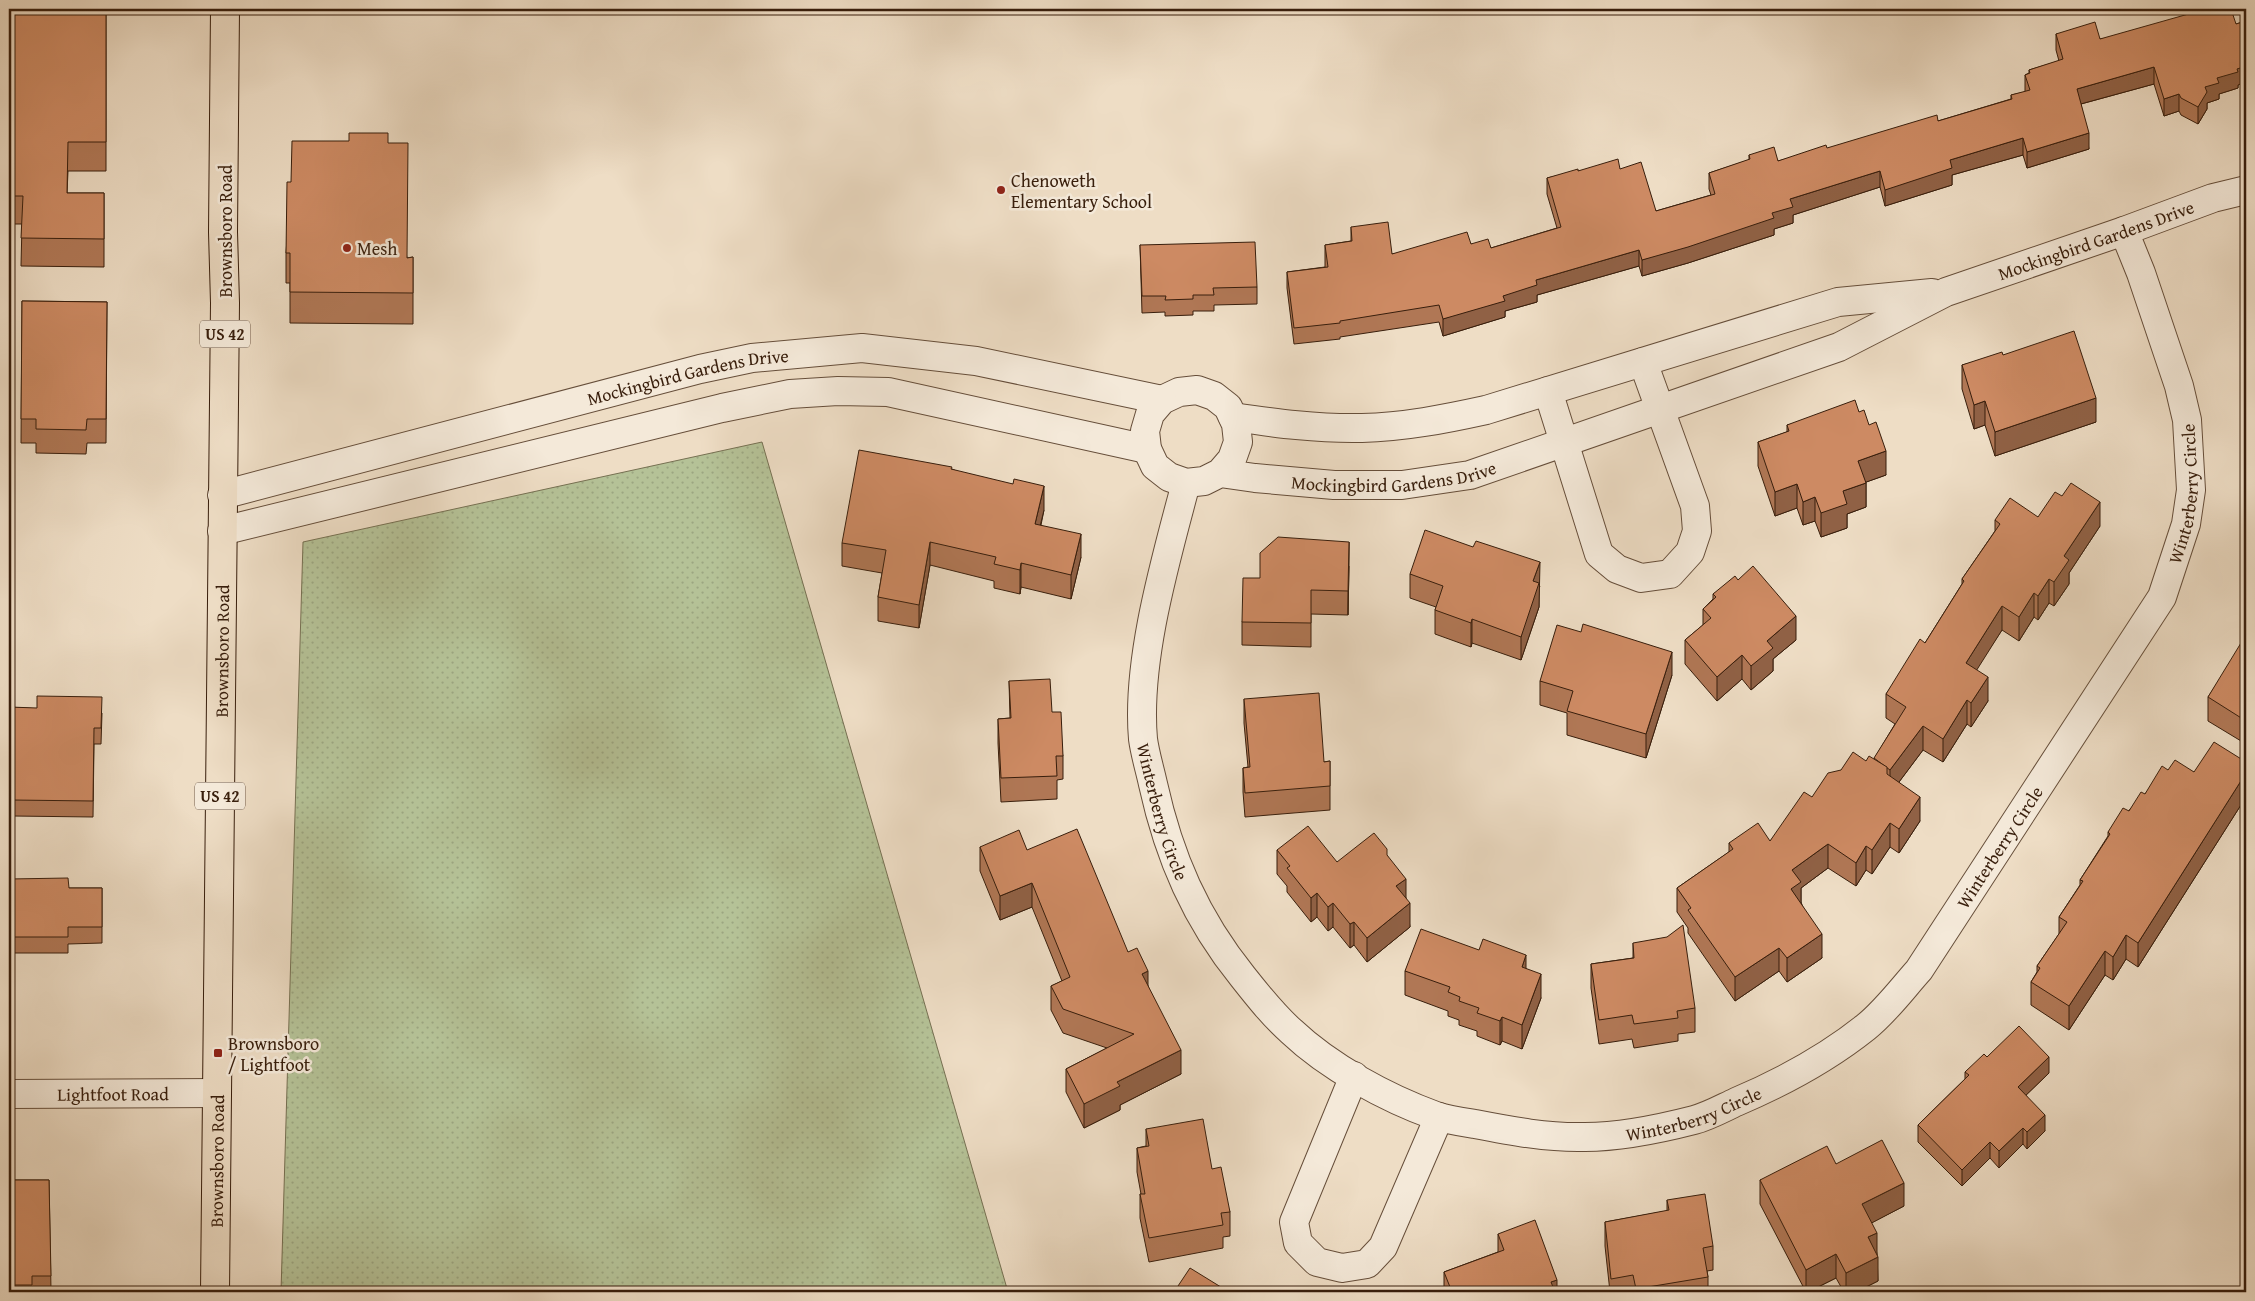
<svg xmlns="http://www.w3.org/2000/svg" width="2255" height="1301" viewBox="0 0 2255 1301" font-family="'Gentium Book Plus',serif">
<defs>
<pattern id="grass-dots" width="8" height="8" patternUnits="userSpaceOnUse" patternTransform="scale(1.25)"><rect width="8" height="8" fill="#b5c297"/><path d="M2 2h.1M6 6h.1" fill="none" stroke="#9ca681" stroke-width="1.8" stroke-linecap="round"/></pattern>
</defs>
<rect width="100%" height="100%" fill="#eeddc5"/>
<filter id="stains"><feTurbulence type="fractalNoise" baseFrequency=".004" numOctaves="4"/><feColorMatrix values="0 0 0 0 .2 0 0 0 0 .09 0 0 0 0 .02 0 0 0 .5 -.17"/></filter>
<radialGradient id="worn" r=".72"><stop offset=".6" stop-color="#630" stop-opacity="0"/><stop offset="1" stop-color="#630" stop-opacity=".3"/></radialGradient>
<path fill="url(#grass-dots)" stroke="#767052" d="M762,442L1008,1292H281L303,542Z"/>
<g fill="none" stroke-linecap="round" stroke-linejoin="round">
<g stroke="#664e3a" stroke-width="30">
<g id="street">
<path d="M1548,391L1599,554L1617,569L1641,578L1670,574L1690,552L1697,531L1695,506L1643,362"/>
<path d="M1233,417C1275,423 1318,429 1362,428C1404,427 1445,419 1486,410L1838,302L1932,293"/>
<path id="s1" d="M1220,473L1232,459L1238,442L1236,424L1228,407L1214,396L1197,390L1179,392L1162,400L1150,414L1145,431L1147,449L1155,466L1169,477L1186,483L1204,481L1220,473L1255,478L1334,485H1402L1470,475L1839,347L1946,292L2124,231L2213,198L2246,190"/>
<path id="s2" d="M1186,483C1166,559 1136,660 1143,739C1145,754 1150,770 1153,784C1169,857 1196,919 1243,977C1258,996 1273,1015 1291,1031C1329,1067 1386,1098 1436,1116C1448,1120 1462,1122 1475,1124C1511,1131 1548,1138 1585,1137C1621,1137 1659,1129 1694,1120C1709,1116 1723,1108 1736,1102C1783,1082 1826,1059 1866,1027C1886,1011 1902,989 1919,970L2162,597L2186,524L2191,490L2187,420L2179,386L2141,273L2124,231"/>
<path id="s3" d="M222,495L700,369L752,358L862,348L976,361L1162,400"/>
<path d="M222,531L722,408L790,394L838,391L888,392L1147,449"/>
<path d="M1354,1076L1294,1222L1298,1243L1317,1262L1342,1268L1367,1264L1383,1247L1439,1117"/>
<path id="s4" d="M9,1094L217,1093"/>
</g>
</g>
<g stroke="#381e0c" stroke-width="30">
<g id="primary">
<path id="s5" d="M215,1292L225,303L223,232L225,9"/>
</g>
</g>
<use href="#street" stroke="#f4e9d9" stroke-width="28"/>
<use href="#primary" stroke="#eeddc5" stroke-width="28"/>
</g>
<g fill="#b07755" stroke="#381e0c">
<path d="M9,9H106V171H68L67,193H104V267L21,266L22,224H9Z"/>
<path d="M2246,21V82L2238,85V88L2219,94V99L2207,103V109L2198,124L2181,115L2179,111L2164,116L2154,84L2081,104L2089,149L2027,168L2023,155L1952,175V185L1885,206L1880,187L1793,215V223L1774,229V235L1688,263L1642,276L1639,266L1537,295V302L1505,311V317L1443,336L1439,322L1340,337V339L1294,344L1287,288V272L1325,267V245L1351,241V227L1392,254L1471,244L1491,248L1557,228L1547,194V178L1578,171L1620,169L1656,211L1711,195L1709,189V173L1749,160V155L1778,161L1938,121L2011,99V95L2025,92V75L2029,73V70L2059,61L2056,50V34L2100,39L2236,24Z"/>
<path d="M388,143L407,258L413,257V324L290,323V283H286V253L291,182Z"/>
<path d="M1140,245L1257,287V304L1214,305V311H1193V315L1165,316V312L1142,313Z"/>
<path d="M22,301L107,302L106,443H87L86,454L36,453V443H21Z"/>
<path d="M2003,355L2096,422L1995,456L1985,425L1974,429L1962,389V365Z"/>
<path d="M1859,412L1886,475L1866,482V507L1847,514V528L1821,537L1815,521L1803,525L1797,508L1775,516L1758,466V442L1787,432V425Z"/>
<path d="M952,469L1044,510L1041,525L1081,557L1071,599L1021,587L1020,594L994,588V581L930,565L919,628L878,621V597L882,573L842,566V543Z"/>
<path d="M2038,517L2100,526L2069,573V584L2054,606L2049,603L2038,620L2034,617L2019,641L2002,630L1976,669L1988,701L1971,727L1967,724L1943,762L1923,750L1899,782L1920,821L1899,853L1890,847L1872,874L1866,870L1856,886L1828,868L1801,888V902L1822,958L1787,982L1779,971L1735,1001L1688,933V928L1677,912V888L1729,852V843L1770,841L1812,797L1841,770L1866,761L1874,759L1895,724L1886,718V694L1925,643L1962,584V579L1995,531V520Z"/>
<path d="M1349,566L1348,615L1311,614V647L1242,645V622L1260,578Z"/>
<path d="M1410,574L1540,586L1539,588V607L1521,660L1472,643L1471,647L1435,634V610L1436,607L1410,598Z"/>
<path d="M1738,580L1796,640L1773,659V671L1751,690L1742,679L1717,701L1685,664V640L1703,625V609L1713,599V594Z"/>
<path d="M2246,640V744L2208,721V697Z"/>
<path d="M1672,675L1646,758L1567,735V713L1540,705V681Z"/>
<path d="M1009,681L1052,712L1063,756V779L1057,780V799L1001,802L998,743V719L1010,718Z"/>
<path d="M1244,699L1324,762L1330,761V810L1245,817L1243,792V768L1248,767L1244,723Z"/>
<path d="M9,707L102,713L101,744H94L93,817L13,816V769H9Z"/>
<path d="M2246,762V797L2138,967L2126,959L2113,980L2105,975L2069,1030L2031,1005V982L2037,972V966L2059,934V917L2080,885V880L2108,836V832L2168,770L2194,772Z"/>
<path d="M980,847L1027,850L1128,952L1148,986L1181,1074L1120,1105V1110L1084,1128L1066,1092V1069L1107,1048L1063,1033L1051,1010V986L1062,981L1032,907L1000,920L980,871Z"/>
<path d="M1277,850L1337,862L1387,855L1406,898L1410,927L1367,962L1354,945L1350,948L1333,927L1328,931L1317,917L1311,922L1287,892V886L1277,874Z"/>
<path d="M9,879L69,888H102V943L68,944V953H9Z"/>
<path d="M1633,943L1695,1008V1032L1678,1034V1041L1634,1048L1632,1039L1599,1044L1591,988V964L1633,958Z"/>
<path d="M1526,968L1541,998L1522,1049L1502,1041L1500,1045L1477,1036V1031L1459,1025V1020L1448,1016V1011L1405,995V971Z"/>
<path d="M1987,1057L2049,1073L2026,1095L2045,1131L2027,1149L2023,1144L1999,1168L1990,1158L1962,1186L1918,1142V1125L1965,1079V1072Z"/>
<path d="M1146,1129L1212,1169L1230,1212V1236L1223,1237V1248L1149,1262L1140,1218V1194H1141L1137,1172V1148L1146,1146Z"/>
<path d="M1836,1164L1904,1206L1871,1223L1877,1254L1878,1281L1856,1292H1844L1836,1278L1808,1292H1806L1760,1204V1180Z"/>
<path d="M9,1180H49L51,1290H32V1292H9Z"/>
<path d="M1667,1200L1713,1246V1270L1707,1271L1708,1277V1292H1610L1605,1246V1222L1667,1211Z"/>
<path d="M1498,1234L1557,1292H1444V1272L1498,1252Z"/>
</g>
<g fill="#906145" stroke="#381e0c">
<path d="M2246,66V82L2238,85V88L2219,94V99L2207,103V109L2198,124V107L2205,87L2217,78L2237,69Z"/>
<path d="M2154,67V84L2077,105V89Z"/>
<path d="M2179,94V111L2164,116V99Z"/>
<path d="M2089,133V149L2027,168V152Z"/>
<path d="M2023,138V155L1952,175V185L1885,206V190L1950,160Z"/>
<path d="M1880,171V187L1793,215V223L1774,229V235L1688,263L1642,276V260L1772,213L1790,199Z"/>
<path d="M1639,250V266L1537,295V302L1505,311V317L1443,336V319L1503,296L1536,280Z"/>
<path d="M2096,398V422L1995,456V432Z"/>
<path d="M1985,401V425L1974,429V405Z"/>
<path d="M1886,451V475L1858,485V461Z"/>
<path d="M1866,483V507L1847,514V528L1821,537V513L1843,491Z"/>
<path d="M1797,484V508L1775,516V492Z"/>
<path d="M1044,486V510L1035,547V524Z"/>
<path d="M1815,497V521L1803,525V502Z"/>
<path d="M2100,502V526L2069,573V584L2054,606V582L2064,556Z"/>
<path d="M1081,534V557L1071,599V575Z"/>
<path d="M930,542V565L919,628V605Z"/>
<path d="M1349,542V566L1348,615V591Z"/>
<path d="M1540,562L1539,607L1521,660V637L1533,581Z"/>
<path d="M1021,563V587L1020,594V570Z"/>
<path d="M2049,579V603L2038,620V596Z"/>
<path d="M2034,593V617L2019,641V617Z"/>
<path d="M2002,606V630L1966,687V663Z"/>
<path d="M1796,616V640L1773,659V671L1751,690V666L1767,641Z"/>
<path d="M1472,619V643L1471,647V623Z"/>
<path d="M1672,652V675L1646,758V734Z"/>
<path d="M1742,655V679L1717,701V677Z"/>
<path d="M1988,677V701L1971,727V703Z"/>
<path d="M1967,700V724L1943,762V739Z"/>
<path d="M1923,726V750L1890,794V770Z"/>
<path d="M2246,773V797L2138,967V943Z"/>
<path d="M1920,797V821L1899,853V829Z"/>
<path d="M1890,823V847L1872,874V850Z"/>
<path d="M1828,844V868L1801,888V906L1791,889L1792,870Z"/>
<path d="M1866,846V870L1856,886V863Z"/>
<path d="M1406,879V902L1396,886Z"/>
<path d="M1032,883V907L1000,920V896Z"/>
<path d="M1317,893V917L1311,922V898Z"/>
<path d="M1333,903V927L1328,931V907Z"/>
<path d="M1410,903V927L1367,962V938Z"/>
<path d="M1354,922V945L1350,948V924Z"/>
<path d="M1822,934V958L1787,982V958Z"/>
<path d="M2126,935V959L2113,980V957Z"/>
<path d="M1779,948V971L1735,1001V977Z"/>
<path d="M2105,951V975L2069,1030V1006Z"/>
<path d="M1526,955V979L1522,967Z"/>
<path d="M1148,971V995L1142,974Z"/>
<path d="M1541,974V998L1522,1049V1025Z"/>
<path d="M1502,1017V1041L1500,1045V1021Z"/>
<path d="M1181,1050V1074L1120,1105V1110L1084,1128V1104L1117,1082Z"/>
<path d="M2049,1057V1073L2018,1103V1087Z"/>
<path d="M2045,1115V1131L2027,1149V1132Z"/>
<path d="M2023,1128V1144L1999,1168V1151Z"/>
<path d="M1990,1142V1158L1962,1186V1170Z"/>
<path d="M1904,1183V1206L1862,1228V1204Z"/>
<path d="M1877,1233V1257L1868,1237Z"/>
<path d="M1836,1254V1278L1808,1292H1806V1270Z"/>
<path d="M1878,1257V1281L1856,1292H1846V1273Z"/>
<path d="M1557,1280V1292H1551V1282Z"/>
</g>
<g fill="#cd8a63" stroke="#381e0c">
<path d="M9,9H106V142H68L67,193H104V239L21,238L23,196H9Z"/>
<path d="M2194,9H2214L2220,12L2231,9L2236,24L2246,21V66L2237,69L2238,72L2217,78L2219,83L2205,87L2207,92L2198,107L2181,98L2179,94L2164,99L2154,67L2077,89L2089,133L2027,152L2023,138L1950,160L1952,168L1885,190L1880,171L1790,199L1793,207L1772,213L1774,218L1688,247L1642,260L1639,250L1536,280L1537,285L1503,296L1505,301L1443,319L1439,305L1340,321V323L1294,328L1287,272L1328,267L1325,245L1352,241L1351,227L1388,222L1392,254L1467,232L1471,244L1488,239L1491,248L1561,227L1547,178L1578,169V171L1618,159L1620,169L1641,162L1656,211L1715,194L1709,173L1750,159L1749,155L1774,147L1778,161L1826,145L1827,148L1937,115L1938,121L2012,99L2011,95L2030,90L2025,75L2030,73L2029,70L2063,59L2056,34L2095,22L2100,39L2192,13Z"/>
<path d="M349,133H388V143H408L407,258L413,257V293L290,292V253H286L287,182H291L292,141H349Z"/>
<path d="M1255,242L1257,287L1213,288L1214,295H1193V299L1165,300L1166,296H1142L1140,245Z"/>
<path d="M22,301L107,302L106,419H87L86,430L36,429V419H21Z"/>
<path d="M2074,331L2096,398L1995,432L1985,401L1974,405L1962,365L2002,352L2003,355Z"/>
<path d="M1855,400L1859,412L1864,410L1869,425L1876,422L1886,451L1858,461L1866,483L1843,491L1847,504L1821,513L1815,497L1803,502L1797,484L1775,492L1758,442L1789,431L1787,425Z"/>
<path d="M859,450L952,467L951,469L1013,484L1014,479L1044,486L1035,524L1081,534L1071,575L1021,563L1020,570L994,564L996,557L930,542L919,605L878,597L886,550L842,543Z"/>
<path d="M2071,483L2100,502L2064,556L2069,560L2054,582L2049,579L2038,596L2034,593L2019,617L2002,606L1966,663L1988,677L1971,703L1967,700L1943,739L1923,726L1890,770L1874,758L1906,707L1886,694L1920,639L1925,643L1964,581L1962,579L2000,524L1995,520L2010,498L2038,517L2055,492L2062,496Z"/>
<path d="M1425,530L1473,547L1476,541L1540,562L1533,581L1539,583L1521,637L1472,619L1471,623L1435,610L1443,586L1410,574Z"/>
<path d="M1278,537L1349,542L1348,591L1311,590V623L1242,622L1243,578H1260V553Z"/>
<path d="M1753,566L1796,616L1767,641L1773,648L1751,666L1742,655L1717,677L1685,640L1711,618L1703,609L1716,597L1713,594L1735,576L1738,580Z"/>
<path d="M1583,624L1672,652L1646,734L1567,711L1573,691L1540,681L1557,625L1581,632Z"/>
<path d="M2244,638L2246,640V721L2208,697Z"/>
<path d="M1050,679L1052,712H1061L1063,756H1056L1057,776L1001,778L998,719L1011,718L1009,681Z"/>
<path d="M1319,693L1324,762L1330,761V786L1245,793L1243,768L1250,767L1244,699Z"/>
<path d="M37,696L102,697L101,728H94L93,801L13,800V753H9V707L37,708Z"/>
<path d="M2214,742L2246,762V773L2138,943L2126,935L2113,957L2105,951L2069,1006L2031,982L2040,968L2037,966L2067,922L2059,917L2083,881L2080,880L2110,834L2108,832L2123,808L2129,811L2141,792L2145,794L2162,766L2168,770L2175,760L2194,772Z"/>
<path d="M1853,752L1866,761L1869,756L1887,767V774L1920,797L1899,829L1890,823L1872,850L1866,846L1856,863L1828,844L1792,870L1801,882L1791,889L1822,934L1787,958L1779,948L1735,977L1688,910L1691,908L1677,888L1733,849L1729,843L1758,823L1770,841L1804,792L1812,797L1828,773L1841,770Z"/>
<path d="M1308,826L1337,862L1374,833L1387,849V855L1406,879L1396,886L1410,903L1367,938L1354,922L1350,924L1333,903L1328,907L1317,893L1311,898L1287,868L1290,866L1277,850Z"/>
<path d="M1077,829L1128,952L1137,948L1148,971L1142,974L1181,1050L1117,1082L1120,1086L1084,1104L1066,1069L1134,1034L1063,1009L1051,986L1070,977L1032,883L1000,896L980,847L1019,830L1027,850Z"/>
<path d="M68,878L69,888H102V927H68V937H9V879Z"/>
<path d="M1683,925L1695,1008L1677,1011L1678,1018L1634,1024L1632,1015L1599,1020L1591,964L1634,958L1633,943L1667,937Z"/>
<path d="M1421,929L1479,950L1483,939L1526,955L1522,967L1541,974L1522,1025L1502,1017L1500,1021L1477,1013L1479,1008L1459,1001L1460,997L1448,992L1450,987L1405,971Z"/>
<path d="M2019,1026L2049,1057L2018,1087L2045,1115L2027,1132L2023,1128L1999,1151L1990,1142L1962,1170L1918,1125L1969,1075L1965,1072L1984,1054L1987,1057Z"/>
<path d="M1203,1119L1212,1169L1221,1167L1230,1212L1221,1213L1223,1225L1149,1238L1140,1194H1145L1137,1148L1149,1146L1146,1129Z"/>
<path d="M1882,1140L1904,1183L1862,1204L1877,1233L1868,1237L1878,1257L1846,1273L1836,1254L1806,1270L1760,1180L1827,1146L1836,1164Z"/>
<path d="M9,1180H49L51,1276H32V1285H9Z"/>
<path d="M1705,1194L1713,1246L1703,1248L1708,1277L1636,1289L1633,1275L1611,1279L1605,1222L1669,1210L1667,1200Z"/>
<path d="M1535,1220L1557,1280L1551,1282L1555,1292H1452L1444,1272L1504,1250L1498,1234Z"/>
<path d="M1190,1268L1229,1292H1174Z"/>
</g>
<g fill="#8f2418" stroke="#f4e9d9" stroke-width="2">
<circle cx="1001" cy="190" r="5"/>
<circle cx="347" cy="248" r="5"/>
<rect x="213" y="1048" width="10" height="10" rx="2.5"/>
</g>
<g text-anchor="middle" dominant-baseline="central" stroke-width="5" stroke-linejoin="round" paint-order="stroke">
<g fill="#f4e9d9" stroke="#705b4a" stroke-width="1">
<rect x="200" y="320.5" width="50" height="27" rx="4"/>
<rect x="195" y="782.5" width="50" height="27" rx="4"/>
</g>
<g font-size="16" font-weight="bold" fill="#381e0c">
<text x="225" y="334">US 42</text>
<text x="220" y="796">US 42</text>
</g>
<g font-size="18" fill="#381e0c" stroke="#f4e9d9" text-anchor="start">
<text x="1011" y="180">Chenoweth<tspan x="1011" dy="21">Elementary School</tspan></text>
<text x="357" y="248">Mesh</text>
<text x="228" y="1043">Brownsboro<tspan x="228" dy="21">/ Lightfoot</tspan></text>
</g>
<g font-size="18" fill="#381e0c" stroke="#f4e9d9">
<text transform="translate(225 231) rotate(-90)">Brownsboro Road</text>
<text stroke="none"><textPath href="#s1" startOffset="1212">Mockingbird Gardens Drive</textPath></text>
<text stroke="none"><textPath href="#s3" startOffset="481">Mockingbird Gardens Drive</textPath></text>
<text stroke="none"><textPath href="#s1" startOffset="466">Mockingbird Gardens Drive</textPath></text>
<text stroke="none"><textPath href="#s2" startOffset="1851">Winterberry Circle</textPath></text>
<text stroke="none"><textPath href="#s5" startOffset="641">Brownsboro Road</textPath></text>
<text stroke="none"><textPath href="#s2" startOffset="336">Winterberry Circle</textPath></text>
<text stroke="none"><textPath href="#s2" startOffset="1446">Winterberry Circle</textPath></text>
<text stroke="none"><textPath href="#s4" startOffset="104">Lightfoot Road</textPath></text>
<text stroke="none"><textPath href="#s2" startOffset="1026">Winterberry Circle</textPath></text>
<text stroke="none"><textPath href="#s5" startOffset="131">Brownsboro Road</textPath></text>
</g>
</g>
<rect width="2255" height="1301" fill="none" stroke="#eeddc5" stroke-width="30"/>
<rect x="10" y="10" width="2235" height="1281" fill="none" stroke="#381e0c" stroke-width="2.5"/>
<rect x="15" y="15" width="2225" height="1271" fill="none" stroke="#381e0c"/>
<rect width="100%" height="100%" filter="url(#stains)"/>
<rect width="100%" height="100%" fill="url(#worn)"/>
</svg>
